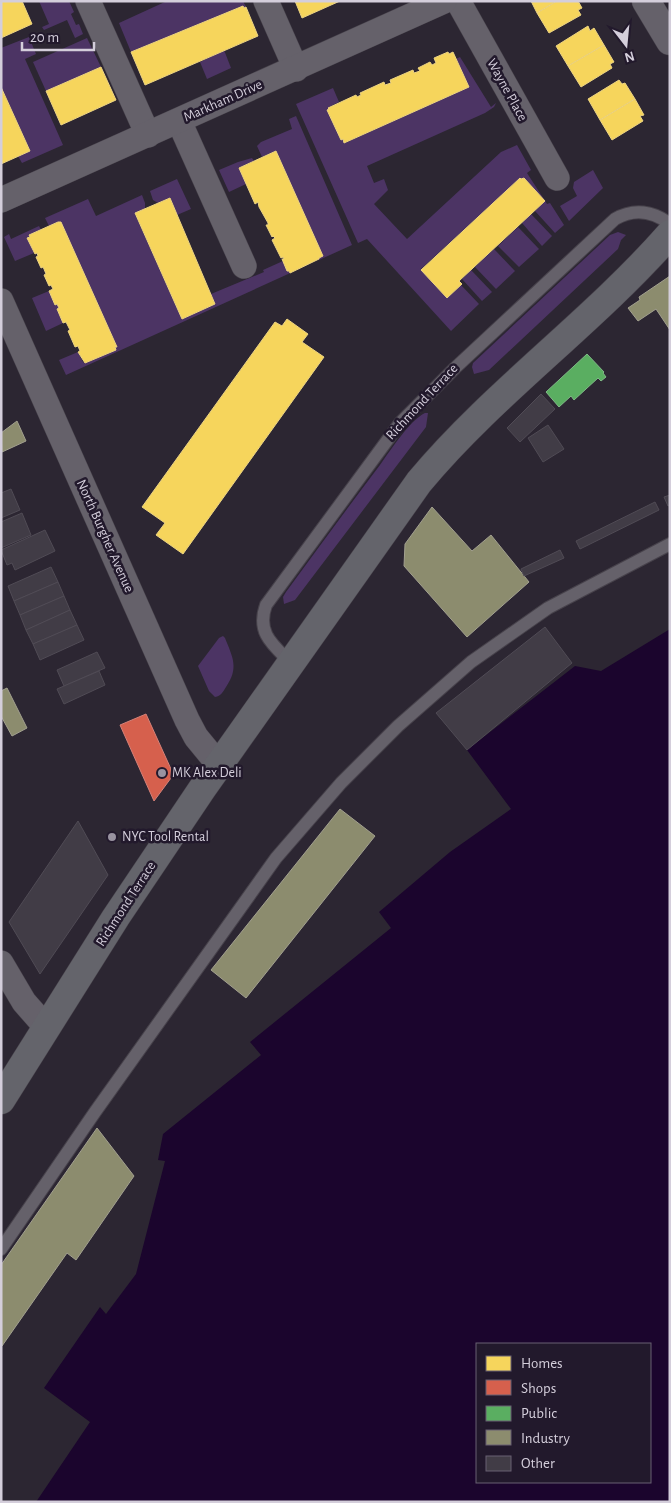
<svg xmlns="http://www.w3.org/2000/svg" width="671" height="1503" viewBox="0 0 671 1503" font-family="'Alegreya Sans',sans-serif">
<rect width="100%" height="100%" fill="#2c2632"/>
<g fill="#4c3464">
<path d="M39,1H69L74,12L71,14L76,25L79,24L83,34L75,38L67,20L44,30L42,27L49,24Z"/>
<path d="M167,1H243L246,7L244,8L243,6L131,52L119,23Z"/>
<path d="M29,37L36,54L25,59L63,145L22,163L18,156L30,151L1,87V48Z"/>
<path d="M87,38L101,67L46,91L33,62Z"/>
<path d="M224,50L231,68L207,79L200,62Z"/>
<path d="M460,57L491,107L496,103L494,107L485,113L367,166L374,183L384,179L388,190L374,204L407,239L501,152L517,145L531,170L527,173L547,204L550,203L564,225L555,233L535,211L545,201L524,178L521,179L520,178L421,269L447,298L461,285L479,304L451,331L367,239L358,243L296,104L333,88L339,102L329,107V109L328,111L341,140L343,139L345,143L468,87L456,59Z"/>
<path d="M296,116L352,245L66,375L59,360L78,352L83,362L85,363L115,350V347H117L61,223L58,222L49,226L45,218L88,199L96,216L142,195L145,203V209L135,214L182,319L215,304L211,294L264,272L263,270L283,261L290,273L319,260L285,171L276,151L262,157L257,146L261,142L292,129L289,119Z"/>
<path d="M252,158L254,161L239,168L246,184L229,192L219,170L238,162Z"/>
<path d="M593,170L603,188L569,221L560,206L577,196L573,188L574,182Z"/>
<path d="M177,179L191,209L177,215L170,198L158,203L153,200L150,191Z"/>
<path d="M531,214L552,236L542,246L522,223Z"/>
<path d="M39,226L41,230L29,235L30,237L28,238L34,253L15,261L4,237L9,234L11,239Z"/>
<path d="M518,227L539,249L519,267L498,246Z"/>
<path d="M618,232L626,235L621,240L618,249L489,370L474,374L472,367L473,363L610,235Z"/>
<path d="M494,249L515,271L496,289L475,267Z"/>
<path d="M471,270L492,292L482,301L462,279Z"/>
<path d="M49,291L55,304H57L59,308L57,309L63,323L46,331L32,298Z"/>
<path d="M425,413H428L426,427L295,600L284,604L283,597L286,592C317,550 348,507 380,465C390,451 410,420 425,413Z"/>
<path d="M223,636L225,638C233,658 239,668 226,687C223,692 221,696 215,697L209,691L198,666L219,638Z"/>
</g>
<path fill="#1b052d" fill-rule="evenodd" d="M670,629V1502H36L90,1422L44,1388L100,1307L106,1314L136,1274L165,1161L158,1160L163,1134L261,1055L250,1042L391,928L379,912L450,852L511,809L467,750L575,666L601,671ZM477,1344H650V1482H477Z"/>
<g fill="#f6d55c" stroke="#ecd382">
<path d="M1,1H22L32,24L1,38Z"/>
<path d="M295,1H340L302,18Z"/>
<path d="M531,1H557L537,13Z"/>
<path d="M557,1H578L582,8L578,10L581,15L549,33L537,13Z"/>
<path d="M243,6L244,8L246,7L258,36L145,85L131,52Z"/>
<path d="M588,26L590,31L594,28L604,45L568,66L556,46Z"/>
<path d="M604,45L614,62L610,64L612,68L581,87L568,66Z"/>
<path d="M448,52L449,54L453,52L469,87L344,143L343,139L341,140L327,110L329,109L328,108L356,95L357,97L361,95L360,93L384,82L385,85L391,83L390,80L413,70L414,73L420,71L418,68L430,62L432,65L436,63L434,58Z"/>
<path d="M101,67L116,100L61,125L46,91Z"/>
<path d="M619,80L622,84L625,83L635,99L600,120L588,99Z"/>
<path d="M1,87L30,151L1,164Z"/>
<path d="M635,99L644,115L640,116L643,121L612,140L600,120Z"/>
<path d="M276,151L323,256L319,258V259L290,273L289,271H287L282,259H284L283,257L281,258L272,240L275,238L273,236L272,237L266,225H268V223L259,207L258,202L255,204L239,168Z"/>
<path d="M520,178L521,179L524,178L545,201L459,281L462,284L447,298L421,270Z"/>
<path d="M170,198L215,304L182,319L135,213Z"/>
<path d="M58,222H61L117,347H115L116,350L85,363L78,352L80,351L78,346L75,347L68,331L70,330L66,322L63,323L57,309L59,308L57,304L55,305L49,291L53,289L51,285L49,286L44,275L46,274L44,269L43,267L41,268L36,257L38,256L37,253L35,254L27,238L30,237L29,235Z"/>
<path d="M287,319L308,334L302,342L324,357L183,554L156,535L165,523L142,507L275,322L282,326Z"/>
</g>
<path fill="#d6604d" stroke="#d58178" d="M146,714L171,769V778L154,801L120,725Z"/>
<path fill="#5aae61" stroke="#7fb886" d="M587,354L604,372L603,373L606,377L601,381L598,378L574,400L571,396L559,407L546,392Z"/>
<g fill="#8c8c6e" stroke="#a2a08f">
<path d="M670,276V330L656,309L638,321L628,308L640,300L639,297Z"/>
<path d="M17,421L26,441L2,452L1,433Z"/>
<path d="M432,507L472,551L491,535L529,582L467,637L404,566L405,544Z"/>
<path d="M7,688L27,728L12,736L1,716V691Z"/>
<path d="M340,809L375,836L246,998L211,970Z"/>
<path d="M97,1128L134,1176L76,1260L67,1253L2,1346L1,1265Z"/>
</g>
<g fill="#413c46" stroke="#504b55">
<path d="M541,394L555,409L520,442L507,428Z"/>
<path d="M548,425L564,449L543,462L528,438Z"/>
<path d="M11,489L20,510L1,518V493Z"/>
<path d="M670,495V505L668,506L664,497Z"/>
<path d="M655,502L659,510L580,549L576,541Z"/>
<path d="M22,513L31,535L1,548V522Z"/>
<path d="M45,530L55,551L15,570L12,563L7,565L1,550Z"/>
<path d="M560,550L564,558L524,576L521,569Z"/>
<path d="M51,567L58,582L14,601L8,586Z"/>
<path d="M58,582L64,596L20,615L14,601Z"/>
<path d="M64,596L70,610L26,630L20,615Z"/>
<path d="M70,610L77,625L33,644L26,630Z"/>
<path d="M77,625L84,640L40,660L33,644Z"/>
<path d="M545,627L572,663L467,750L436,713Z"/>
<path d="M97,652L105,668L64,686L57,670Z"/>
<path d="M99,671L105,685L64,704L57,689Z"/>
<path d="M78,821L108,875L40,974L9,922Z"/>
</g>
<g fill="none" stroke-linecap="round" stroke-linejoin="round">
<g stroke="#47424b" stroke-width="14">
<g id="service">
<path d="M291,663C273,645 256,633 266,605L400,423L455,368L615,219C634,208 653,211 670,224"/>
<path d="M1,1249L95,1112L276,858L341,783L398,726L471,662L548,608L670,544"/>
</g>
</g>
<g stroke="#47424b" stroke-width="26">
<g id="minor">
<path d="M88,1L148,135"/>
<path d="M266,1L296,69"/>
<path d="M458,1L557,178"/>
<path d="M179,121L244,266"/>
<path d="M1,200L444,1"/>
<path d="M1,301L187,720L196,737L219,765"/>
<path d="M1,963L24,1002L46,1027"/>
</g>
</g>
<g stroke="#47424b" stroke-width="29">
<path id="tertiary" d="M646,1L670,41"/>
</g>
<g stroke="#47424b" stroke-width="29">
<path id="secondary" d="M1,1100L116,917L202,789L419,482C494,392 592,323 670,234"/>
</g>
<use href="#service" stroke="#65616a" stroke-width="12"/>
<use href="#minor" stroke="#65616a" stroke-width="25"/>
<use href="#tertiary" stroke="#65616a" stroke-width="28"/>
<use href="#secondary" stroke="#64646b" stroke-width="28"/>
</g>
<g fill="#9993a0" stroke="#22192c" stroke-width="2">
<circle cx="162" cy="773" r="5"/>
<circle cx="112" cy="837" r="5"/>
</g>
<g text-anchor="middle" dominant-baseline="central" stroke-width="5" stroke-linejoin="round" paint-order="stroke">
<g font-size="14" fill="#d4cedb" stroke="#22192c">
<text transform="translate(507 90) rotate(61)">Wayne Place</text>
<text transform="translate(223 101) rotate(-24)">Markham Drive</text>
<text transform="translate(422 402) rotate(-47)">Richmond Terrace</text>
<text transform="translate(105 536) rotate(66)">North Burgher Avenue</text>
<text transform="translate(126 904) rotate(-57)">Richmond Terrace</text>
</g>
<g font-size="14" fill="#d4cedb" stroke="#22192c" text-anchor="start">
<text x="172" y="773">MK Alex Deli</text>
<text x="122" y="837">NYC Tool Rental</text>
</g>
</g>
<rect width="671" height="1503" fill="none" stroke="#d4cedb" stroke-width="5"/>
<rect x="476" y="1343" width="175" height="140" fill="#22192c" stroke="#696172"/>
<rect x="486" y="1356" width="25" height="15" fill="#f6d55c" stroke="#696172"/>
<text x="521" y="1368" font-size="15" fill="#d4cedb">Homes</text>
<rect x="486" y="1380" width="25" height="15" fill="#d6604d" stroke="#696172"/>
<text x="521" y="1393" font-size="15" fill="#d4cedb">Shops</text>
<rect x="486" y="1406" width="25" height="15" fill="#5aae61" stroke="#696172"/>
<text x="521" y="1418" font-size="15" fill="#d4cedb">Public</text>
<rect x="486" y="1430" width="25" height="15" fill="#8c8c6e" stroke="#696172"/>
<text x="521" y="1443" font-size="15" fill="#d4cedb">Industry</text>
<rect x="486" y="1456" width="25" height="15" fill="#413c46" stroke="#696172"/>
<text x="521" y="1468" font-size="15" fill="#d4cedb">Other</text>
<g transform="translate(626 45) rotate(164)" stroke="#22192c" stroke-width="4" paint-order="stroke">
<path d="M0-4L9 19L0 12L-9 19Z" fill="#d4cedb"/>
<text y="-8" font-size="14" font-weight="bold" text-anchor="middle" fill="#d4cedb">N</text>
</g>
<path d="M22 42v8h72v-8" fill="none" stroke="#d4cedb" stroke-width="2.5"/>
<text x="30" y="42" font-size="15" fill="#d4cedb" stroke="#22192c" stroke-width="4" paint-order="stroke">20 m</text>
</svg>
